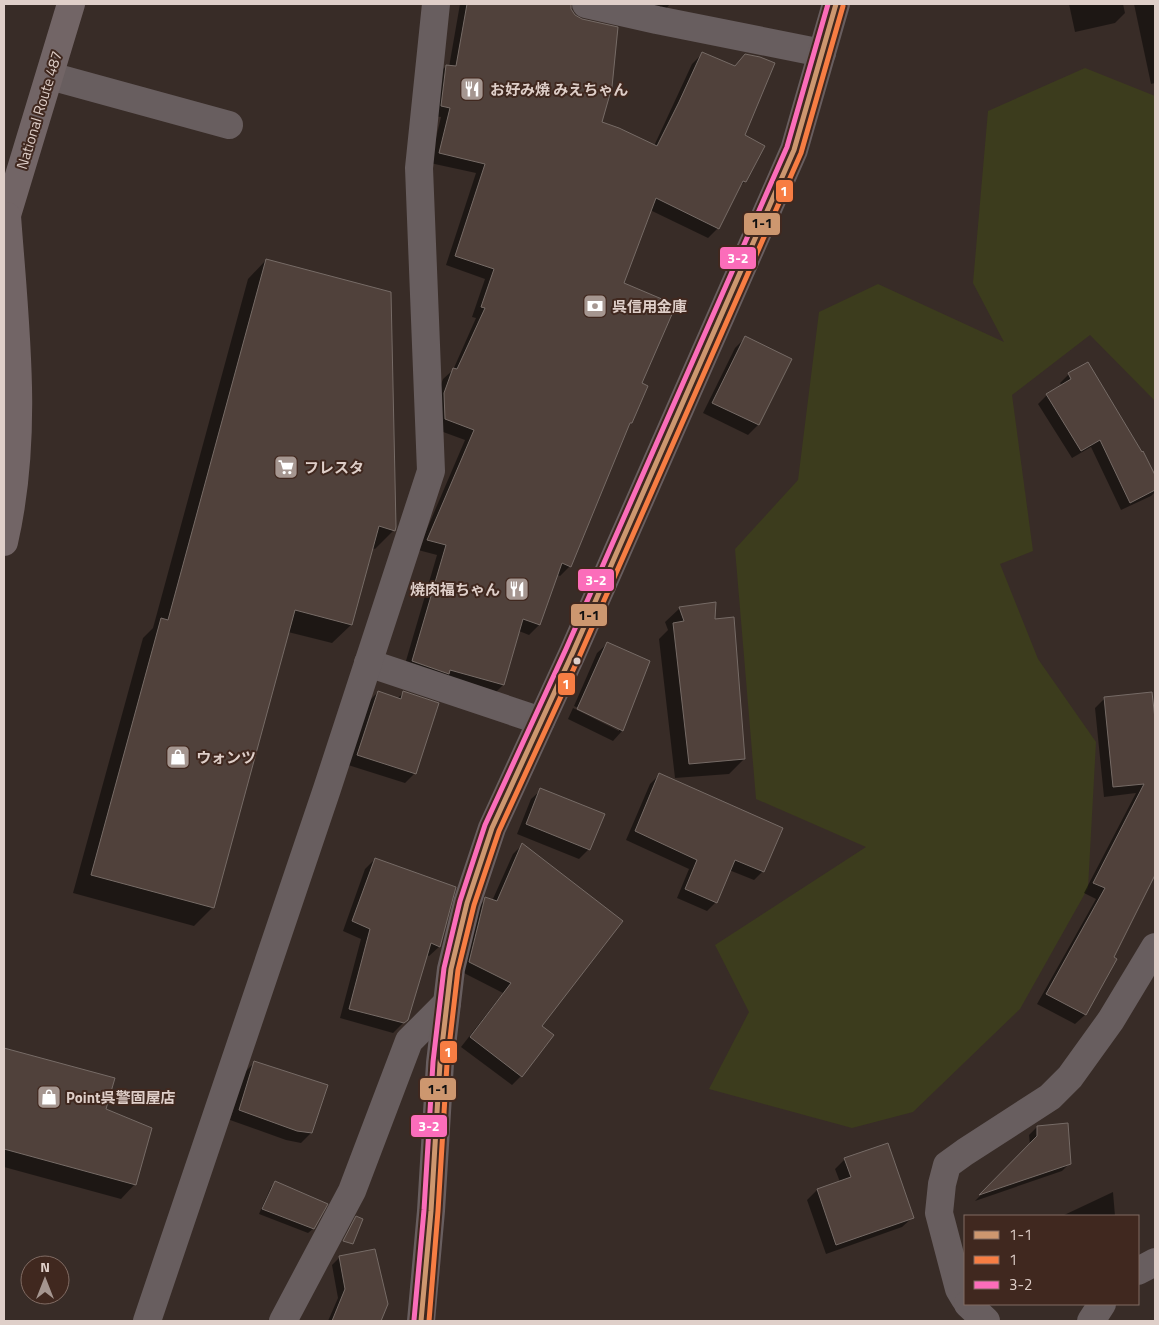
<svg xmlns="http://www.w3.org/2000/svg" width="1159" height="1325" viewBox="0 0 1159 1325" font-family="'Titillium Web','Noto Sans JP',sans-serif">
<rect width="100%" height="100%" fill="#382c27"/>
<path fill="#3c3c1d" d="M1085,68L1155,96V401L1090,335L1012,395L1033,551L1000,564L1038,659L1096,742L1088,888L1020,1009L913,1112L852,1128L709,1089L749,1012L715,945L866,847L756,799L735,549L798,480L819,312L878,284L1004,342L973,283L988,111Z"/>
<g fill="#0007">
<path d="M460,4H570L600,123L654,146L692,64L702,54L734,67L745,55L743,136L745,181L738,189L718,228L708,238L650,210L622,283L640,384L631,423L627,427L570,566L560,576L556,574L539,625L529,635L519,631L503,685L493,695L403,671L437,555L418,550L465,440L435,429L434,404L443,379L453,370L476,318L472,317L485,279L446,265L476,173L430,163L441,117L432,116L436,76L446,66L449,67Z"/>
<path d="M604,4H670L660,16Z"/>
<path d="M1069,4H1123L1125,13L1115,23L1075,32Z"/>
<path d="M1134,4H1155V83L1151,84Z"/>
<path d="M266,260L394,530L375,549L372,548L351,625L332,643L288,632L213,907L194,926L73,893L143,638L153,628L248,279Z"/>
<path d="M745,338L790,359L758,425L748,435L703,413L735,348Z"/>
<path d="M1069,374L1141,453L1143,452L1155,478V492L1151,496L1121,510L1091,447L1072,458L1038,404L1047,395L1062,386L1060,383Z"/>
<path d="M680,608L714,620L744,759L729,774L675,778L659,639L668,630L665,622Z"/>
<path d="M607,644L622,731L613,741L568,719L573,708L619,731V728L574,706L597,653Z"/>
<path d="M378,692L397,699L403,693L415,773L405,783L348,765L368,702Z"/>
<path d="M1151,693L1155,731V872L1112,957L1116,959L1085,1015L1075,1024L1037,1004L1096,899L1084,893L1136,793L1104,797L1095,708L1105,698Z"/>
<path d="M659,775L763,871L754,880L729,870L716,902L707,911L677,898L689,869L626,840L650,784Z"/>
<path d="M541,790L589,849L579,859L517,834L531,799Z"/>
<path d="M522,845L540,1027L521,1076L512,1085L461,1047L503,993L460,971L477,908L486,899L492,901L513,854Z"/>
<path d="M375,859L454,888L439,947L429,956L426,955L406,1020L393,1033L340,1018L361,939L343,931L365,869Z"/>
<path d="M4,1049L114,1079L105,1110L135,1184L121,1199L4,1167Z"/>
<path d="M254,1063L311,1133L301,1143L286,1140L230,1120L244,1073Z"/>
<path d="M1037,1127L1070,1163L1062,1171L975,1201L1030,1145L1029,1135Z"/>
<path d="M845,1159L912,1218L902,1227L826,1254L807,1200L817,1190L840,1182L835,1169Z"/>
<path d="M276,1183L313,1229L308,1233L259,1214L271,1187Z"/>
<path d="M1113,1192L1115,1216H1062Z"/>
<path d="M340,1257L386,1304L379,1321H328L338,1298L332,1265Z"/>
</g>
<g fill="#50413b" stroke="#766b66">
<path d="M467,4H571V9L575,15L582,19L618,27L612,87L602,122L619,128L657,146L679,102L702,52L735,66L745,54L760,57L775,63L745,135L765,146L746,182L743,181L719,229L656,198L624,283L676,305L642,383L648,386L632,423H630L571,567L562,563L540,625L523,619L504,685L450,670L449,674L412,661L446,545L427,540L474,430L445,419L444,393L453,368L457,369L485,308L481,307L494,269L455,256L485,164L439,153L450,108L441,106L446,65L456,66Z"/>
<path d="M266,259L391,292L396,527L395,531L379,526L352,625L295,610L214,908L91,875L161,618L168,620Z"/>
<path d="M745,336L792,359L759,425L712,403Z"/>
<path d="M1088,362L1142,452L1143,451L1155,475V490L1130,503L1100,440L1081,451L1046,394L1071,379L1068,373Z"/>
<path d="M716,602L715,619L734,617L745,759L689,764L673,623L684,621L679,607Z"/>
<path d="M607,642L650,661L623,731L577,709Z"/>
<path d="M378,691L401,699L403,691L439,703L416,774L357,755Z"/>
<path d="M1152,692L1155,719V875L1114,957L1117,959L1086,1015L1046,994L1105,888L1093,883L1144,784L1113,787L1104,697Z"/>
<path d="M659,773L783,828L764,872L735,860L717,903L685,889L697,860L635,831Z"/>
<path d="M540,788L605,814L590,850L526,824Z"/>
<path d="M522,843L623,921L542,1026L554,1035L522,1077L470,1037L511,983L469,962L485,897L497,901Z"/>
<path d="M375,858L456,887L440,947L431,943L408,1020L404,1023L349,1009L370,929L352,921Z"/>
<path d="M4,1048L115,1078L106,1109L152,1128L136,1185L4,1149Z"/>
<path d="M254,1061L328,1085L312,1133L297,1131L239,1110Z"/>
<path d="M1068,1123L1071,1164L979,1195L1037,1136V1126Z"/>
<path d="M888,1143L914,1218L836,1245L817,1189L851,1177L844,1158Z"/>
<path d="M275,1181L328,1204L314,1229L262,1209Z"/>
<path d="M356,1216L363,1219L353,1244L343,1241Z"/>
<path d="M375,1249L388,1304L381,1321H332L345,1289L339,1256Z"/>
</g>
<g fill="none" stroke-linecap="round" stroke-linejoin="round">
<g stroke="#685e5f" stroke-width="28">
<path d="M586,4L657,20L822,53"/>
<path d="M50,76L229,125"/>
<path d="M368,663L541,721"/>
<path d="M1138,1271L1155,1262"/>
<path d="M965,1299L959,1289L939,1213L942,1184L947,1165L965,1152L1050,1097L1070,1077L1111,1020L1155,947"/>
<path d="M968,1304L986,1321"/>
<path d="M147,1321L327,789L431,471L419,168L436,4"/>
<path d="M283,1321L352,1191L409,1041L447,1003"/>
<path d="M421,1321L431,1211L440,1063L451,969L467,903L492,828L573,652L794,150L836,4"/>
<path d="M1091,1321L1102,1304"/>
</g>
<g stroke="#726566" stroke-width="28">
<path d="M4,225L71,4"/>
<path d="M4,542C29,434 15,325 7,216"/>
</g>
<g stroke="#40281f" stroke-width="9">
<path id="bus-1" d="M421,1321L431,1211L440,1063L451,969L467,903L492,828L573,652L794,150L836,4"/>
</g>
<g stroke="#40281f" stroke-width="9">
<path id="bus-2" d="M429,1321L438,1211L447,1064L458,970L474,905L499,831L580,655L801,153L843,6"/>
</g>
<g stroke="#40281f" stroke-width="9">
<path id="bus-3" d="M414,1320L424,1210L433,1062L444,968L460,901L485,825L566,649L787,147L828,4"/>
</g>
<use href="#bus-1" stroke="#cd976f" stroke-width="5"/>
<use href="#bus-2" stroke="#f77d43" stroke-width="5"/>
<use href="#bus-3" stroke="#fb6dba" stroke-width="5"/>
</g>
<defs>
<g id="restaurant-square" transform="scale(1.25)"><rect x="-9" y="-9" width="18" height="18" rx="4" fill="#a59690" stroke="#40281f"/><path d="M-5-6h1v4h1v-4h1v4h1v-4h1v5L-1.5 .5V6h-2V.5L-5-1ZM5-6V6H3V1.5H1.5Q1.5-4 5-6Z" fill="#fff"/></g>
<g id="bank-square" transform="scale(1.25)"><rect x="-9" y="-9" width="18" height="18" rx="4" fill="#a59690" stroke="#40281f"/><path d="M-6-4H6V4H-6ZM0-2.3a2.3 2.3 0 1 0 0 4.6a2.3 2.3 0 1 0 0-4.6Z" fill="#fff"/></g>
<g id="supermarket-square" transform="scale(1.25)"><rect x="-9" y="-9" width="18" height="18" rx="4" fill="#a59690" stroke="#40281f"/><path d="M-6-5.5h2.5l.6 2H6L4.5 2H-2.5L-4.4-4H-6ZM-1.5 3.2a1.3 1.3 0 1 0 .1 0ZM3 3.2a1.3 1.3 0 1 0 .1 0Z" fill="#fff"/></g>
<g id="shop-square" transform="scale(1.25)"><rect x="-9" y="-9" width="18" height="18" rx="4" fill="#a59690" stroke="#40281f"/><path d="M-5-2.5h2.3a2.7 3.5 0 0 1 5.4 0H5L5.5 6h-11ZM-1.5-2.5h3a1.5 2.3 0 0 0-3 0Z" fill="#fff"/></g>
</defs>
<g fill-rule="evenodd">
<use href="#restaurant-square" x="472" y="89"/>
<use href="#bank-square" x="595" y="306"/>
<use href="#supermarket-square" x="286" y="467"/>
<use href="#restaurant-square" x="517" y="589"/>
<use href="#shop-square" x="178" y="757"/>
<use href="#shop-square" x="49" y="1097"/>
</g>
<circle fill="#dfcfc9" stroke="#40281f" stroke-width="2" cx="577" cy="661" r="4.5"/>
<g text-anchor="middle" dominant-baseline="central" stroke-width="4" stroke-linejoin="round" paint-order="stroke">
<g font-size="15" font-weight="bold" fill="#dfcfc9" stroke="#40281f" text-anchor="start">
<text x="490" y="89">お好み焼 みえちゃん</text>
<text x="612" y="306">呉信用金庫</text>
<text x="304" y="467">フレスタ</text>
<text x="500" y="589" text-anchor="end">焼肉福ちゃん</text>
<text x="196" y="757">ウォンツ</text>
<text x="66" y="1097">Point呉警固屋店</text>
</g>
<g font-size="15" fill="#dfcfc9" stroke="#40281f">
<text transform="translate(39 110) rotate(-73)">National Route 487</text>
</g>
</g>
<g stroke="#40281f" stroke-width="2">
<rect x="775" y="179" width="19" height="24" rx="5" fill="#f77d43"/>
<rect x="743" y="212" width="38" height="24" rx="5" fill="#cd976f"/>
<rect x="719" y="246" width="38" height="24" rx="5" fill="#fb6dba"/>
<rect x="577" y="568" width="38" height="24" rx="5" fill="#fb6dba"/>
<rect x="570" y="603" width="38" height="24" rx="5" fill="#cd976f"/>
<rect x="557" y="672" width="19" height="24" rx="5" fill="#f77d43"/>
<rect x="439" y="1040" width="19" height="24" rx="5" fill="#f77d43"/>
<rect x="419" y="1077" width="38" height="24" rx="5" fill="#cd976f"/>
<rect x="410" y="1114" width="38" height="24" rx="5" fill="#fb6dba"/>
</g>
<g font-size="14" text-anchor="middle" font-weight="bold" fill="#fff">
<text x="784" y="196">1</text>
<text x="738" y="263">3-2</text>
<text x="596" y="585">3-2</text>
<text x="566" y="689">1</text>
<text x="448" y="1057">1</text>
<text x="429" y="1131">3-2</text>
</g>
<g font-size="14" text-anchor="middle" font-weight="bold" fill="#111">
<text x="762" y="228">1-1</text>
<text x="589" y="620">1-1</text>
<text x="438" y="1094">1-1</text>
</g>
<rect width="1159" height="1325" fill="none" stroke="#dfcfc9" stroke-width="10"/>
<rect x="964" y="1215" width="175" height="90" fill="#40281f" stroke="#806b63"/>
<rect x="974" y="1231" width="25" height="8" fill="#cd976f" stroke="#806b63"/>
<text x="1009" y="1240" font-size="15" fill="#dfcfc9">1-1</text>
<rect x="974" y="1256" width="25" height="8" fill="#f77d43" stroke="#806b63"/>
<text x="1009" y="1265" font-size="15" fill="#dfcfc9">1</text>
<rect x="974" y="1281" width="25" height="8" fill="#fb6dba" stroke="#806b63"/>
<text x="1009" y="1290" font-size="15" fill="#dfcfc9">3-2</text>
<g transform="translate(45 1280)"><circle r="24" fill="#40281f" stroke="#806b63"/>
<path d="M0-4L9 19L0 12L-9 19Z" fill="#a59690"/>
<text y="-8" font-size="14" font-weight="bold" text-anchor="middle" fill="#dfcfc9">N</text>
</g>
</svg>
